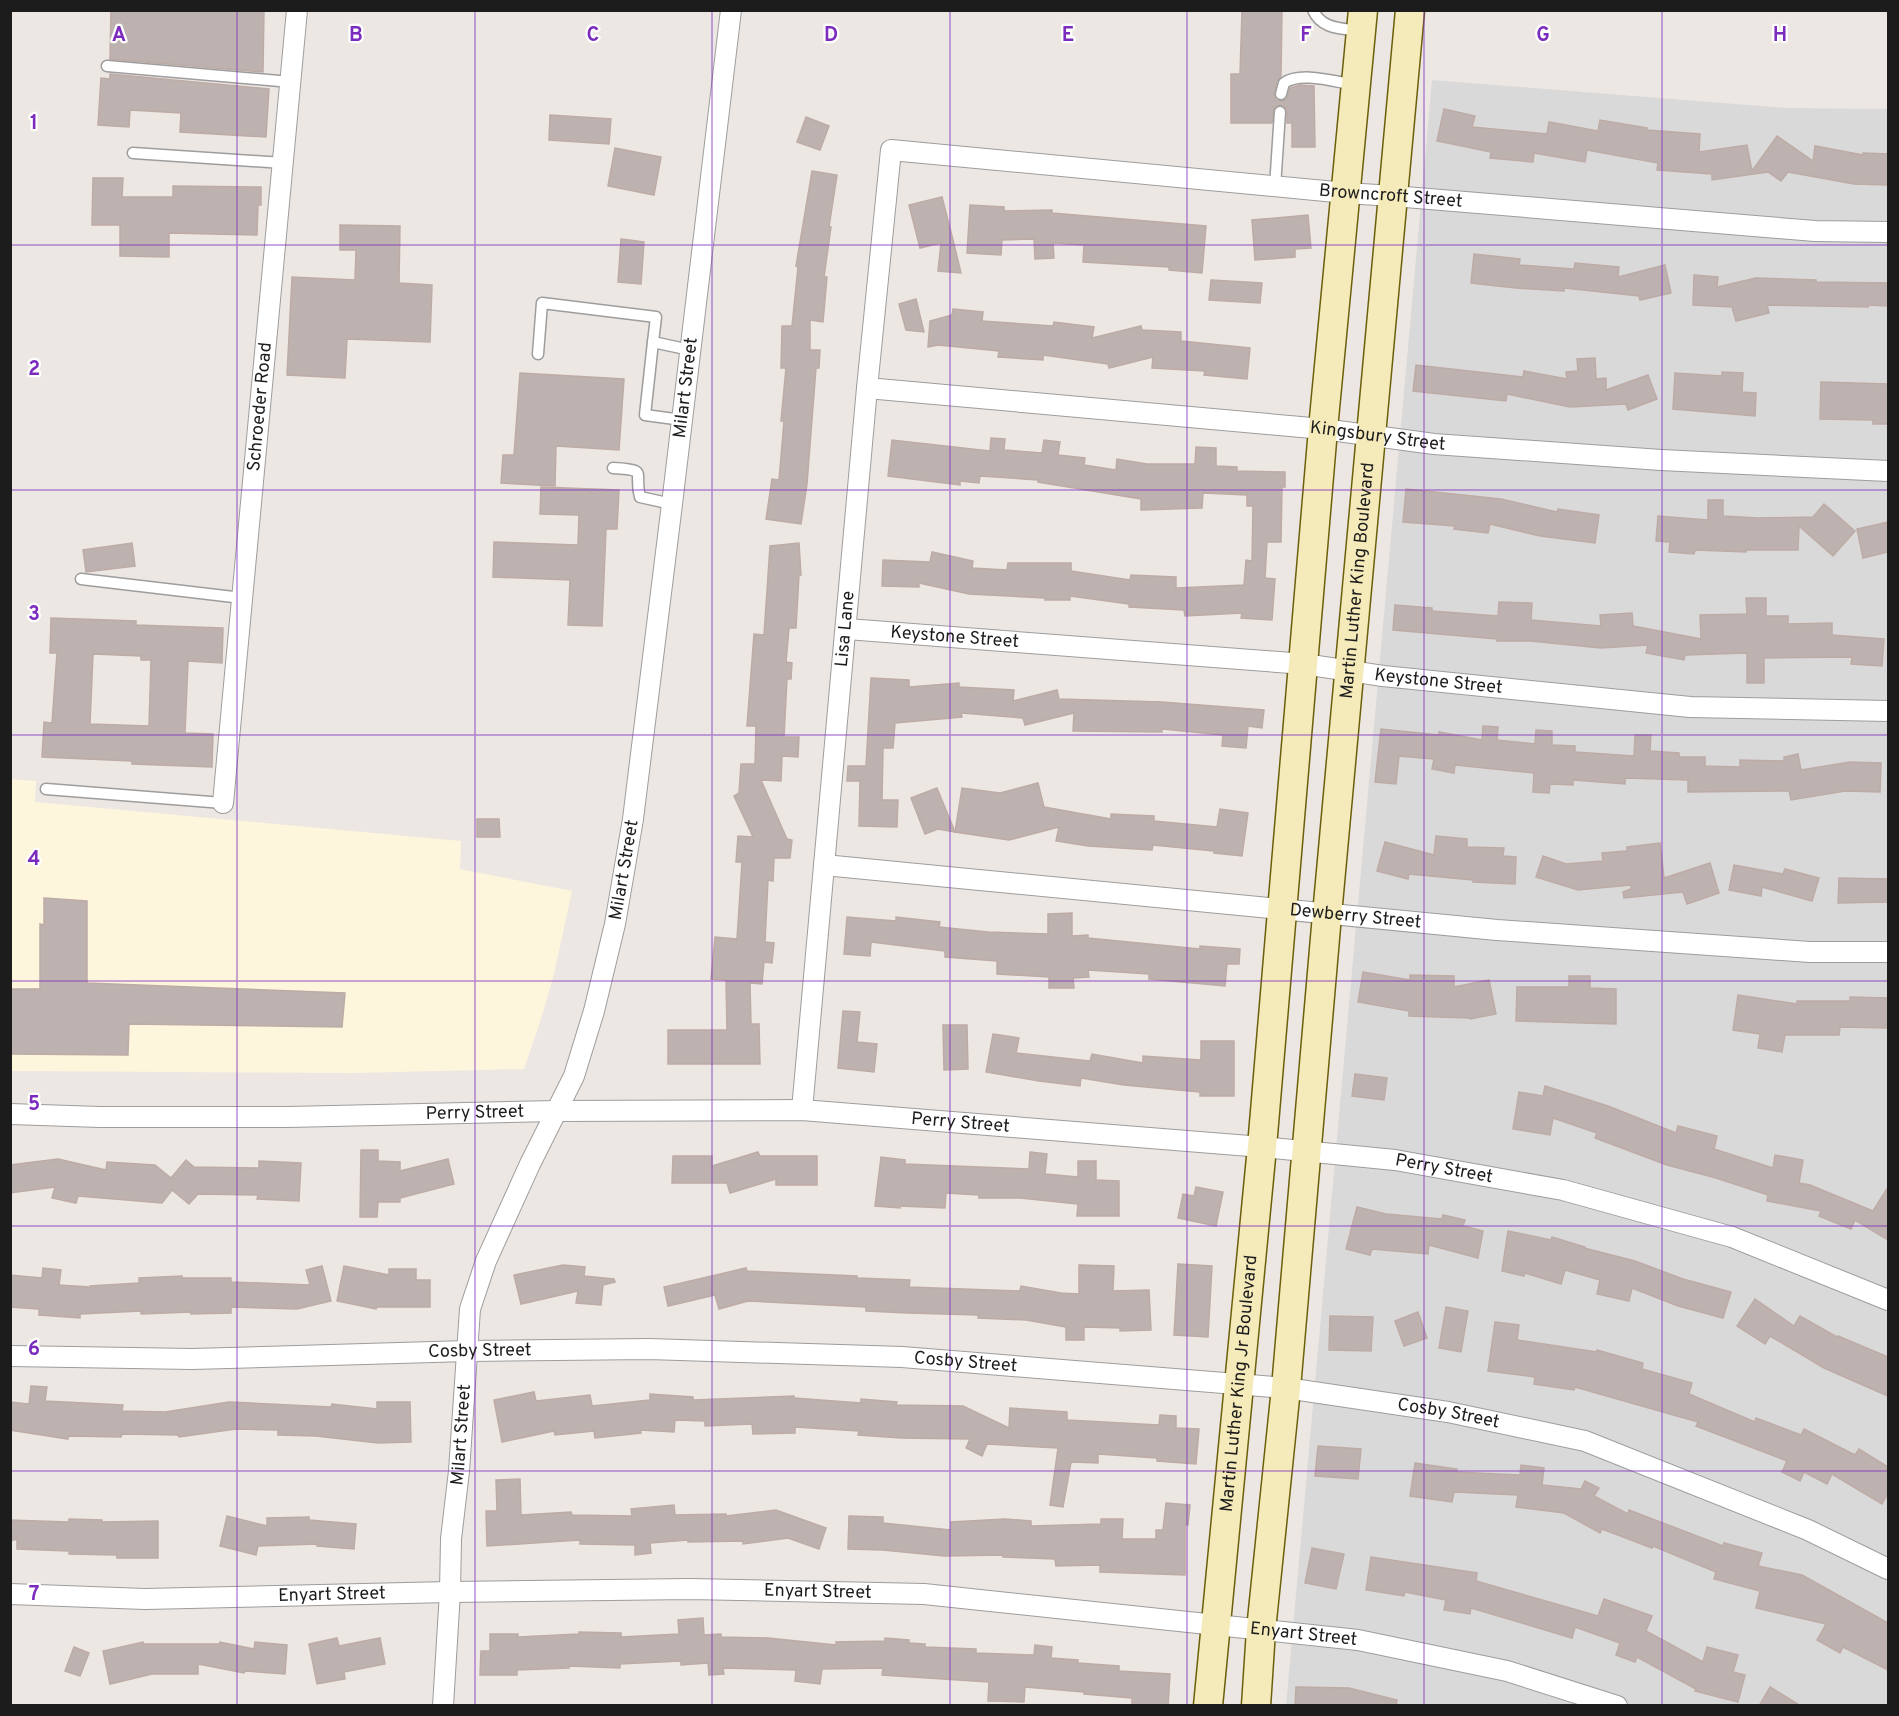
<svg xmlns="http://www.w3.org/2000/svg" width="1899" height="1716" viewBox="0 0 1899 1716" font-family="Overpass,sans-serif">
<rect width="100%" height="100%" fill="#ede7e3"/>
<path fill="#dad9d9" d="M1432,80L1786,108L1888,109V1705L1286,1706Z"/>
<path fill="#fdf5dc" d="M10,779L36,781L35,802L461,841L460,869L572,891L554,974L541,1019L524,1069L355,1073L11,1071Z"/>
<g fill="#bdb2af" stroke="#beaba6" stroke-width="1.5" fill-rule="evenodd">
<path d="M111,10H264L263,72L110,59Z"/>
<path d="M1242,10H1282L1281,76L1277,81L1274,95L1276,100L1282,101L1287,99L1290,88L1300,85L1314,86L1315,147H1292V123H1287V109L1281,105L1274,108L1272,123H1231V74H1240Z"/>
<path d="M110,74L269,89L266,137L180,132L181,113L130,110L129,127L98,125L101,78L110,79Z"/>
<path d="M1444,109L1475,116L1472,127L1547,134L1549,122L1598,131L1600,120L1647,128V130L1700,134L1699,152L1747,145L1752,171L1777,136L1813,161L1815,146L1863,155V153L1888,154V185L1854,184L1788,172L1781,181L1768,172L1712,180V174L1657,170L1658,163L1587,150L1585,162L1534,153L1533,162L1490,158L1491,152L1437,141Z"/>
<path d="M550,115L611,119L609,144L549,140Z"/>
<path d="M806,117L829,126L820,150L797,142Z"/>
<path d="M615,148L661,157L654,195L608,186Z"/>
<path d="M812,171L837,175L829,227H831L824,277H827L823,322L810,320V350H820L819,368H816L807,484L801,524L766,519L772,479L779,480L784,421H781L786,368H781L782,326H792L798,267L796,266Z"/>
<path d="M93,178H123L122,197H173V186L261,187V205H258L257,235L169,233V257L120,256V225H92Z"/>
<path d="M942,197L953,240L961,273L938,271L941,243L920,248L909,205Z"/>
<path d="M970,205L1004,207V211L1052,210V213L1206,226L1202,273L1169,270V267L1083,262L1084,245L1053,243L1054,258L1035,259L1034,239L1002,240L1001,255L967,253Z"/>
<path d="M1308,215L1311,248L1295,249V257L1255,260L1252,220Z"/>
<path d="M340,225L400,226L399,283L432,285L430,342L347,339L345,378L287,375L292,277L355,280L356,250H340Z"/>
<path d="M621,239L644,242L641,284L618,282Z"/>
<path d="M1474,254L1520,259L1519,265L1574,269L1575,263L1619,267L1618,277L1665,265L1671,293L1640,300L1639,296L1564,288V291L1516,288L1471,283Z"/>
<path d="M1694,275L1718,277L1717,287L1756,278L1816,280V282L1888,283V306L1868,305V307L1767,305L1769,313L1736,321L1732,307L1693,305Z"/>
<path d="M1211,280L1262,283L1260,303L1209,300Z"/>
<path d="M916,299L924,332L906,330L899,304Z"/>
<path d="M953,309L983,312L982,321L1053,326L1054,322L1094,327L1092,338L1141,326L1142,330L1181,332V341L1250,348L1247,379L1204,375L1205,371L1152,368L1153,357L1109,368L1108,364L1043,355V360L998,357L999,351L938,345L928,347L930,321L952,315Z"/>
<path d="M1595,358L1596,379L1606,378V390L1648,375L1657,399L1628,410L1626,404L1570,407L1507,394L1506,401L1413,391L1416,365L1523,377L1524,371L1567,379L1566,372L1578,371L1577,359Z"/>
<path d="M1722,372L1743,373L1742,392L1756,393L1755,416L1673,409L1675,373L1722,376Z"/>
<path d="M520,373L624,379L619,450L556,446L555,486L501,483L503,455H514Z"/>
<path d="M1821,382L1888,384V424H1873V420L1820,419Z"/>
<path d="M991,438L1005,439L1004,450L1042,453L1044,440L1060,442L1058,455L1085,458L1084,465L1116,470L1117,459L1147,464H1195L1196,447L1216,448V466L1237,467V471L1285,472V487H1282L1281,542H1267L1265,578L1275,579L1272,620L1241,618L1242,613L1185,616L1184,610L1129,607V604L1070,596V600H1045V598L969,594L919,583V587L882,586L883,560L930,562L932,552L973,561L972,568L1007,570L1008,563H1071V571L1130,580L1131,575L1176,577V588L1244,585L1246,560L1252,561L1253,506H1247V495L1203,493L1202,508L1141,510V499L1038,482V480L980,476L979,483L960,481V485L888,476L892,440L990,451Z"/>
<path d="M541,487L619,490L617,529H606L602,626L568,625L570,580L493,577L494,542L578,545L579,515L540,514Z"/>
<path d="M1406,489L1501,499L1557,512L1558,509L1599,515L1595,543L1540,536L1490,524L1488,533L1454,529L1455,526L1403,522Z"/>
<path d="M1708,500H1723V516L1758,518L1813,517L1824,504L1855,531L1833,556L1799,526L1798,550H1746V552L1695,550L1694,554L1669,552L1670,542L1656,541L1658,516L1708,520Z"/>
<path d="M1888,522V552L1863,558L1857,529Z"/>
<path d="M132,543L135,566L86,572L83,550Z"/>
<path d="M799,543L801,575H799L796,628H789L786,662L792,663L791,679H787L784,737H799L798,757L782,756L781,781L761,780L787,839L792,840L790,858H774L773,881L768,880L765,942L774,943L772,963L764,962L762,984L750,983L751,1024H759L760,1064H668V1030H727L726,980L711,979L715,937L737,939L742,862H736L738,836L753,837L734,796L739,793L741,764H755L756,726H747L754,634L764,635L770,546Z"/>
<path d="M1746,598H1766V616H1788V624L1832,623V635L1884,639L1882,666L1851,664L1852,657L1764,658V683H1747V653L1685,655L1684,660L1646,653L1648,645L1601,648L1530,641H1497V639L1393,630L1395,605L1432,608V611L1498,616L1499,602L1532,603L1531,620L1601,626L1600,615L1632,613L1633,626L1701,639L1700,615L1747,614Z"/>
<path d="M51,618L136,621V625L223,628L222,663L188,661L185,733L213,734L212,767L132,764V761L42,757L44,722L52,723L57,653H50ZM93,654L141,656V660H151L149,726L90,724Z"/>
<path d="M871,678L909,680V687L959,683V687L1014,690L1013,701L1057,690L1059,699L1162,702L1264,710L1262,728L1248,726L1246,748L1222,746L1223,735L1162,729V732L1073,731L1074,713L1025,725L1023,718L961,713L962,717L895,723L893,748H883L882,800H898L897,827L859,826L860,781H847L848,766H866Z"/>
<path d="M1483,726L1498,727L1497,740L1535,744L1536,730L1552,731V745L1575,746V752L1634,756L1635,735H1651L1650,751L1679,753V757H1705V766L1740,767V760L1784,761V757L1798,754L1801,770L1850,762L1881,763L1880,792L1845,791L1791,800L1789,791L1688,792V780L1625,778V784L1573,780V785L1550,784L1549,793L1533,792L1534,773L1455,765L1454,773L1432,769L1434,759L1399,756L1396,784L1375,782L1381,729L1439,735V732L1482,740Z"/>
<path d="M1038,783L1044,807L1111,819V814L1154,816V821L1217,827L1220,809L1248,813L1242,856L1214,853V851L1153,845L1152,850L1088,846L1056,841L1059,827L1009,840L955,832L962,788L1000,793Z"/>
<path d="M937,788L955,832L938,829L925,834L911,798Z"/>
<path d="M477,819H499L500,837H477Z"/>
<path d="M1436,836L1467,839V847L1504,848L1503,856L1516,857L1515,884L1473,882V880L1409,874L1408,879L1377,871L1385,842L1434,855Z"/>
<path d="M1660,843L1664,878L1710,863L1719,893L1687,904L1683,892L1624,898L1623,892L1631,889V885L1578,890L1536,877L1543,856L1566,864L1603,861L1602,853L1627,851V847Z"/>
<path d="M1734,865L1783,874L1785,869L1819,878L1812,901L1762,887L1761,896L1729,890Z"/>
<path d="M1839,878L1888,879V902L1838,903Z"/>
<path d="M44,898L87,901V983L345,993L342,1027L129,1024L128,1055L10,1054V989H40V924L44,925Z"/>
<path d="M1072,913V936L1088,935V938L1200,949V946L1240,949L1239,964H1227L1225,986L1149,979V974L1088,970L1089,977L1073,978L1074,988H1049V977L997,974V961L945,957V951L871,942L870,956L844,954L847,917L896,921V917L940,922L939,927L988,932L1048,934V914Z"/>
<path d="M1363,972L1410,980V975L1454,976V987L1489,980L1496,1014L1470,1019L1469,1018L1409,1016V1011L1358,1002Z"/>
<path d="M1569,976H1590V988L1616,989V1024L1516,1021L1517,987H1569Z"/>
<path d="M1738,995L1797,1004V1001H1850V997L1888,998V1028L1840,1027L1839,1035H1785L1782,1052L1758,1048L1760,1034L1733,1030Z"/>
<path d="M843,1011L860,1012L857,1042L877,1044L874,1072L838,1068Z"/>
<path d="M943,1025H967L968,1069L944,1070Z"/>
<path d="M993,1034L1019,1038L1016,1053L1090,1061L1092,1054L1143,1063V1056L1201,1060V1041H1234V1096H1200V1092L1124,1085L1081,1078L1080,1086L1039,1081L986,1072Z"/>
<path d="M1355,1074L1387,1078L1384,1100L1352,1096Z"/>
<path d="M1545,1086L1608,1106L1676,1133L1678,1126L1717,1136L1714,1149L1773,1168L1775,1155L1803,1160L1799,1183L1810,1185L1873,1211L1888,1187V1240L1855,1220L1851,1229L1819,1216L1821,1211L1767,1201L1768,1195L1716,1178L1667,1165L1595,1138L1597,1133L1553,1118L1550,1135L1513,1129L1519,1092L1543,1096Z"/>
<path d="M361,1150H378V1161L400,1162V1171L448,1159L454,1184L400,1198V1202H378L377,1217H360Z"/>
<path d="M758,1152L760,1156H817V1185H776V1179L730,1193L727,1183H672L673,1156H712V1166Z"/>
<path d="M1030,1152L1047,1154L1045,1174L1078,1177V1161H1096V1180L1119,1181V1216H1077L1078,1204L1020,1198H979V1195L946,1193L945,1208L900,1206V1208L875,1206L881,1157L905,1160V1164L1029,1169Z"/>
<path d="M58,1159L106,1170L107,1162L155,1165L171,1178L186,1160L194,1167L259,1168V1161L301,1163L299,1201L257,1199L258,1195L198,1194L189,1204L172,1190L162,1203L78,1196L76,1203L52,1198L55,1187L10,1193V1165Z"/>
<path d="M1196,1187L1223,1192L1216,1226L1178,1218L1183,1194L1194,1196Z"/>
<path d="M1357,1207L1386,1214L1442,1219L1443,1215L1465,1220L1463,1226L1483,1231L1478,1258L1429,1245L1428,1254L1372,1249L1370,1255L1346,1249Z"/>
<path d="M1508,1231L1551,1240L1552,1237L1585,1247L1584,1248L1635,1261L1683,1279L1731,1292L1723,1318L1678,1306L1632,1288L1629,1301L1597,1294L1600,1280L1565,1270L1561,1284L1525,1273L1524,1276L1502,1271Z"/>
<path d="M1178,1264L1212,1266L1208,1337L1174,1335Z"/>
<path d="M563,1265L585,1267L584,1276L614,1279L615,1282L603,1285L601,1305L576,1303L578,1291L521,1304L514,1275Z"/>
<path d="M1079,1265L1114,1266L1113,1291L1149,1290L1151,1330L1120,1331V1328L1084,1327V1340H1066V1327L1026,1320L978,1318V1315L908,1313L866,1311V1307L748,1301L719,1309L715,1295L668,1306L664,1287L746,1268L747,1271L857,1276V1278L910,1280L909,1287L1020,1291L1021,1286L1061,1293L1079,1294Z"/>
<path d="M322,1266L331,1301L297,1309L231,1307V1313L191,1314V1312L141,1314V1311L80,1314V1318L39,1315V1309L10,1307V1275L42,1278L43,1268L61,1270L59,1285L90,1287V1286L139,1283V1278L182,1276V1278H231V1282L310,1285L306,1270Z"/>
<path d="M344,1266L389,1275V1269H416V1280H430V1307H377L376,1309L337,1301Z"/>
<path d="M1755,1299L1794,1326L1800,1316L1837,1337L1838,1336L1888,1357V1396L1824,1368L1770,1336L1765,1344L1737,1326Z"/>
<path d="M1446,1307L1468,1311L1461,1352L1439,1348Z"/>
<path d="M1418,1312L1427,1338L1404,1346L1395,1321Z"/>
<path d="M1330,1316L1373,1317L1371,1351L1329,1350Z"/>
<path d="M1495,1322L1519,1325L1517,1340L1597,1352V1350L1643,1363L1642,1369L1692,1383L1689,1394L1755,1422L1756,1418L1801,1435L1804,1429L1855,1455L1859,1449L1888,1467V1493L1882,1504L1832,1474L1827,1484L1804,1472L1800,1481L1782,1472L1787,1461L1696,1426L1698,1422L1575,1387L1574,1390L1534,1384L1535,1377L1488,1371Z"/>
<path d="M31,1386L47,1387L45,1401L123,1405L122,1411L165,1412L229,1402L331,1407L332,1404L377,1409V1402H410L411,1442L378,1443L316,1436L278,1435V1430L236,1429L179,1437L178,1435L122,1434L121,1437L68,1436V1439L10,1430V1402L29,1404Z"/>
<path d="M534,1392L536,1401L590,1395L592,1406L650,1400V1394L693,1397V1400L794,1396V1398L861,1403V1399L897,1402L896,1405L963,1406L1009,1428L1010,1408L1067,1412V1420L1159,1425L1160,1415L1176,1416V1428L1199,1429L1196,1464L1157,1461V1458L1098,1454V1463L1071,1462L1063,1507L1050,1505L1058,1448L987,1444L982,1456L966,1448L970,1439L901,1438L858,1435L859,1431L795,1427V1433L753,1434L752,1424L705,1426V1421L675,1420L674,1432L640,1430L641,1433L595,1438L594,1431L555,1435L554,1431L502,1442L494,1400Z"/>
<path d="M1318,1446L1361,1449L1358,1479L1315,1476Z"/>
<path d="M1415,1463L1457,1469L1456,1472L1520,1475L1521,1465L1544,1468L1542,1485L1581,1489L1585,1481L1599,1488L1594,1496L1628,1514L1629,1510L1723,1546L1724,1543L1762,1553L1758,1566L1802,1575L1888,1623V1670L1843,1647L1840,1653L1817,1640L1826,1624L1756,1608L1760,1591L1714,1579L1716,1572L1653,1546L1652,1548L1602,1529L1600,1533L1564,1513L1516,1507L1518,1495L1454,1492L1452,1502L1410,1496Z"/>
<path d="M520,1479L521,1515L571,1512L572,1515L632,1516L631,1509L674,1505L675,1515L726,1514V1516L776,1510L826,1528L819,1549L788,1538L743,1544V1541L688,1542V1540L650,1543L651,1553L635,1555V1545L580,1544V1540L487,1546L486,1511H497L496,1480Z"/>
<path d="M1166,1503L1190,1505L1188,1525L1185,1524V1575L1100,1572V1565L1056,1566L1055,1559L1003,1557V1555L944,1556L883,1550L848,1549L849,1516L883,1517V1523L951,1530V1522L1005,1519L1031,1521V1526L1101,1524V1519H1123L1122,1539H1156V1530H1163Z"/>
<path d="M227,1516L267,1526V1518L309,1517V1520L356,1524L354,1549L317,1546V1544L258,1546L256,1555L220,1546Z"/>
<path d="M69,1519L102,1520V1522L158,1521V1558H117V1555L69,1554V1551L17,1549V1539L10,1541V1520L69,1522Z"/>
<path d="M1312,1548L1344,1554L1336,1589L1305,1583Z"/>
<path d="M1371,1557L1477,1573L1476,1581L1598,1616L1604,1599L1652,1616L1646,1631L1703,1662L1707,1647L1738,1655L1733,1672L1745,1675L1738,1702L1695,1691L1696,1689L1637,1657L1635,1662L1616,1655L1620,1643L1575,1627L1572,1638L1471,1608L1470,1614L1444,1610L1446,1600L1405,1592L1404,1596L1366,1590Z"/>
<path d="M703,1618L704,1635L721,1634V1637L768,1638L836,1645V1642L885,1641V1638L909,1640V1643L925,1644V1647L976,1649V1653L1034,1655L1035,1645L1052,1647L1051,1658L1078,1660V1663L1119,1666V1671L1170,1674L1168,1706H1132V1698L1084,1694V1692L1025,1687L1024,1702L988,1701L989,1682L882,1675L883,1668L822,1669L820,1684L795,1681L796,1670L723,1668L724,1674L709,1675L708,1663L681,1665V1661L620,1664V1668L569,1666V1668L517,1670V1675H480L481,1651H490V1634H518V1637L579,1634V1632L621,1633V1637L679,1634L678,1620Z"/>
<path d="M337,1638L339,1646L380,1638L385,1664L344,1672L345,1679L317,1684L309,1644Z"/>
<path d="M143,1642L144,1644H219L220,1642L254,1649L255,1642L287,1645L285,1674L245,1671L244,1673L198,1664V1674H152L110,1684L103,1651Z"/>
<path d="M74,1647L89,1653L80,1676L65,1671Z"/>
<path d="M1296,1687L1349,1688L1397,1700L1396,1706H1295Z"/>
<path d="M1770,1687L1801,1706H1759Z"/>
</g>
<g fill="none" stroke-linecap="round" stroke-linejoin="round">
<g stroke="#9d9d9d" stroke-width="13">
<g id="lane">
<path d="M1313,10C1322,30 1342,28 1361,31"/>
<path d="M107,66L291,82"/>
<path d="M1281,94L1284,83C1301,71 1335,82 1356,85"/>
<path d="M133,153L283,163"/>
<path d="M1275,187L1280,112"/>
<path d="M538,354L542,303L656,317L653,342"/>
<path d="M682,420L645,415L653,342L690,350"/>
<path d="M613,468C650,470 633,472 640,497L672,504"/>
<path d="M81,579L242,598"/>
<path d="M46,789L223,803"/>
</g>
</g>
<g stroke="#9d9d9d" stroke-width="22">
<g id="street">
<path id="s1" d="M867,388L1323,429L1434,444L1661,460L1888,471"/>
<path id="s2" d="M847,629L1304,664L1383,676L1690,707L1888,711"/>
<path id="s3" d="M223,803L297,10"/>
<path id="s4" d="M824,865L1497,930L1810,952H1888"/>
<path id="s5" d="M802,1110L867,388L891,150L1346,193L1393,196L1815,231L1888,232"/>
<path id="s6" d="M10,1114L100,1117H288L555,1111L802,1110L1262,1147L1395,1160L1563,1190L1732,1237L1888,1300"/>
<path id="s7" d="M10,1356L192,1359L467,1351L649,1349L902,1357L1286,1388L1448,1412L1585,1441L1808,1530L1888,1569"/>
<path id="s8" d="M10,1594L145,1599L450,1592L690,1589L924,1594L1358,1640L1507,1671L1617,1706"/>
<path id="s9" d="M443,1706L450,1592L451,1539L459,1471L470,1309L486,1261L530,1164L574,1076L594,1011L615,924L633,819L672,504L731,10"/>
</g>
</g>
<g stroke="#6b5f0c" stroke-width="31">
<g id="secondary">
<path id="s10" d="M1208,1706L1262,1147L1323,429L1363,10"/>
<path id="s11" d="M1256,1706L1261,1630L1286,1388L1327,915L1410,10"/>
</g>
</g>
<use href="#lane" stroke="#fff" stroke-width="10"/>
<use href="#street" stroke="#fff" stroke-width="20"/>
<use href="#secondary" stroke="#f5eab9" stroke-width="28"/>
</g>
<path fill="none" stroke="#7b2cbf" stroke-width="1.5" stroke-opacity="0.55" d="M237,10V1706M475,10V1706M712,10V1706M950,10V1706M1187,10V1706M1424,10V1706M1662,10V1706M10,245H1888M10,490H1888M10,735H1888M10,981H1888M10,1226H1888M10,1471H1888"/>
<g text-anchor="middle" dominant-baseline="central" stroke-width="4.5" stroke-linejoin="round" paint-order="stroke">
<g font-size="18" fill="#1c1c1c" stroke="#fff">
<text stroke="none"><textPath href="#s5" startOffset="1466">Browncroft Street</textPath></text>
<text stroke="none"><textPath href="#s9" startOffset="1352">Milart Street</textPath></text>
<text stroke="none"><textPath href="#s3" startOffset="398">Schroeder Road</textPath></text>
<text stroke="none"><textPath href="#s1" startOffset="513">Kingsbury Street</textPath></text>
<text stroke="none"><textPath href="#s11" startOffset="1130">Martin Luther King Boulevard</textPath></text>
<text stroke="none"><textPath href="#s5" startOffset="483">Lisa Lane</textPath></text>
<text stroke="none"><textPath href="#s2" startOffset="108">Keystone Street</textPath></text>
<text stroke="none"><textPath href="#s2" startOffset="594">Keystone Street</textPath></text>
<text stroke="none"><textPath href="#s9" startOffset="866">Milart Street</textPath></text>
<text stroke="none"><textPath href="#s4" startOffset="534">Dewberry Street</textPath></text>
<text stroke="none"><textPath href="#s6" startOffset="465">Perry Street</textPath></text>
<text stroke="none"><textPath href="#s6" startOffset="951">Perry Street</textPath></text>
<text stroke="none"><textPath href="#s6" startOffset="1437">Perry Street</textPath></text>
<text stroke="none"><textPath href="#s7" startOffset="470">Cosby Street</textPath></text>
<text stroke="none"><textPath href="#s7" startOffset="956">Cosby Street</textPath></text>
<text stroke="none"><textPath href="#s10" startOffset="324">Martin Luther King Jr Boulevard</textPath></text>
<text stroke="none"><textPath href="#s7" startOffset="1442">Cosby Street</textPath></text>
<text stroke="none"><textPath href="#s9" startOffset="272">Milart Street</textPath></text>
<text stroke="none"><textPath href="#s8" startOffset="808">Enyart Street</textPath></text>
<text stroke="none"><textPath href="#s8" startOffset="322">Enyart Street</textPath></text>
<text stroke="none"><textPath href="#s8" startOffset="1296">Enyart Street</textPath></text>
</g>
</g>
<g font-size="20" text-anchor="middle" font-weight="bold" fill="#7b2cbf" stroke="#fff" stroke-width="4.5" stroke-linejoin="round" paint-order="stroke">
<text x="119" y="41">A</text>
<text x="356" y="41">B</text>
<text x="593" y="41">C</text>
<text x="831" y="41">D</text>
<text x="1068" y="41">E</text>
<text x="1306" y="41">F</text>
<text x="1543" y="41">G</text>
<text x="1780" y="41">H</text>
<text x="34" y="129">1</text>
<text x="34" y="375">2</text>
<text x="34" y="620">3</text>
<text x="34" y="865">4</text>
<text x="34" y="1110">5</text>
<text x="34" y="1355">6</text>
<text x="34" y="1600">7</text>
</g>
<rect width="1899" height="1716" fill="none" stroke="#1c1c1c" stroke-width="24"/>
</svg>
